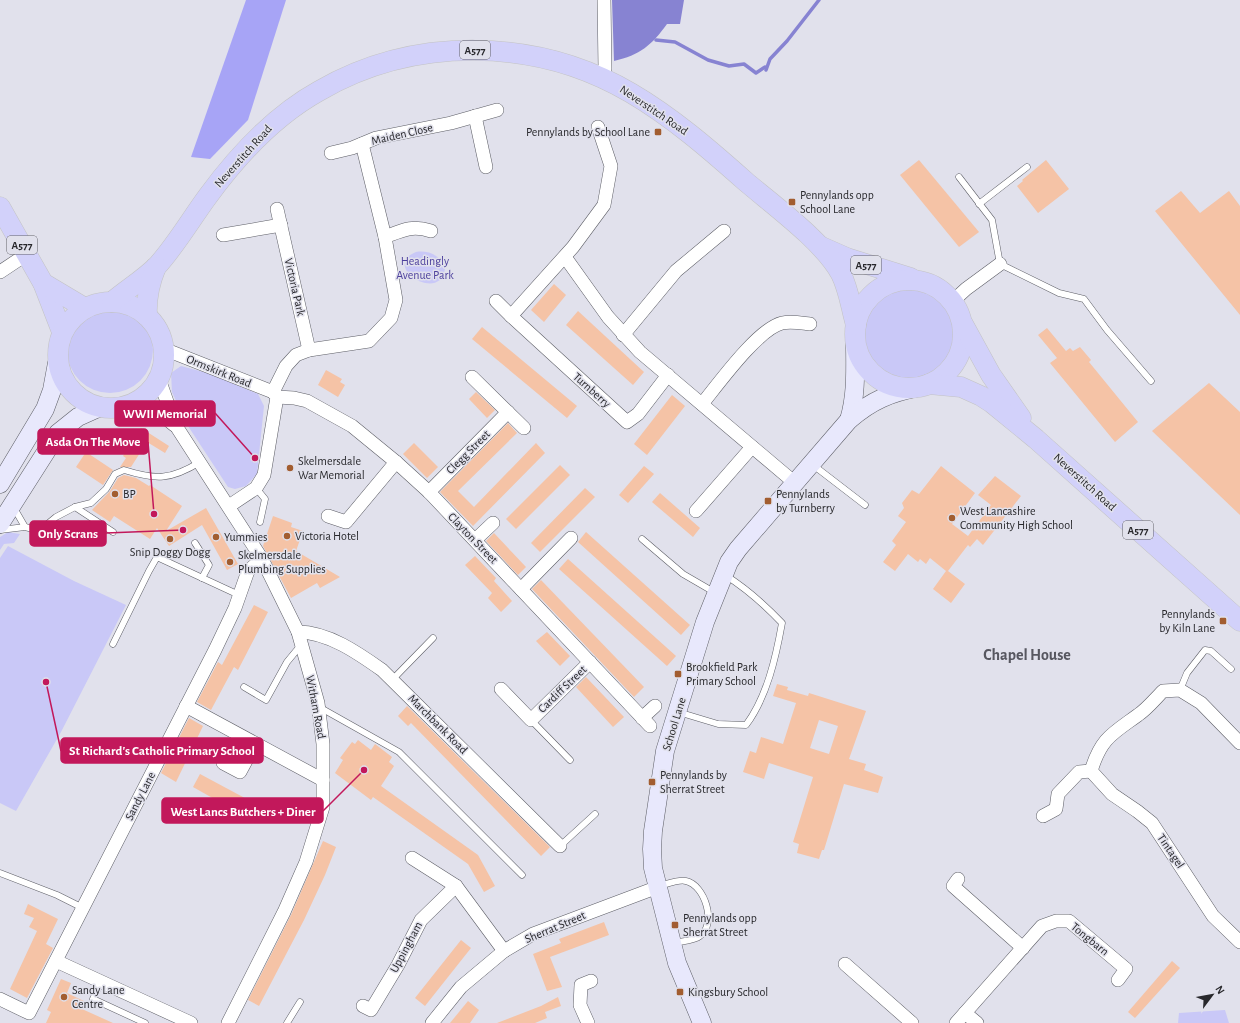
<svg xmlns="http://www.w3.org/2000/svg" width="1240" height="1023" viewBox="0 0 1240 1023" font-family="'Alegreya Sans',sans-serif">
<rect width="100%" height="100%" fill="#e1e1ec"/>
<g fill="#c9c8f7">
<path d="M416,252C429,250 442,256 445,269C440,304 380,266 416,252Z"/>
<circle cx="908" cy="335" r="47"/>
<circle cx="110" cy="350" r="43"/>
<path d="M181,366L211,374L258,394L264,406L257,474L246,486L235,489L228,487L186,423L172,392L171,373Z"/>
<path d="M8,532L20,534L14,543L4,544L0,550V537Z"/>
<path d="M8,546L74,581L126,605L61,732L16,811L0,803V558Z"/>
<path d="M1225,1010L1229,1023H1178L1179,1013Z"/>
</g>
<path fill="#a7a4f6" d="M246,0H286L248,120L210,159L191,157Z"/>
<path fill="#8783d2" d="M612,0H684L680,24H667C652,45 640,55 614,61Z"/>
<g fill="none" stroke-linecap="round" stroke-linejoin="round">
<g stroke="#8783d2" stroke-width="3.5">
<path d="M656,40L675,42L708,60L729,66L744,64L756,73L765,67"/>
<path d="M766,70L770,59L787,41L819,0"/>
</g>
</g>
<g fill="#f5c3a6" fill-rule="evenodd">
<path d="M919,160L979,232L959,247L900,175Z"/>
<path d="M1046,160L1069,189L1038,213L1017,186L1023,181L1022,180Z"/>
<path d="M1181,191L1200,213L1229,191L1240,206V315L1155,211Z"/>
<path d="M554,284L566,295L544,322L531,310Z"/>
<path d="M578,311L644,372L633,385L566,325Z"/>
<path d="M482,327L577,406L567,418L472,339Z"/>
<path d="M1047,328L1066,351L1070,348L1073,351L1080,347L1091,360L1089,362L1138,422L1115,442L1050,363L1057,358L1038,335Z"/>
<path d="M326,370L342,379L340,382L345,385L338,397L318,385Z"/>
<path d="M1209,383L1240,412V515L1152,431Z"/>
<path d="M476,392L495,410L487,418L469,399Z"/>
<path d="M672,395L685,406L647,455L634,444Z"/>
<path d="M508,423L517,433L458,491L474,507L536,443L545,453L473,526L440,492Z"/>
<path d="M141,428L169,446L165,453L147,442L131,467H120L126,458L123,456Z"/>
<path d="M414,443L438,467L427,478L403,454Z"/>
<path d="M86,452L113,470L103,485L76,467Z"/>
<path d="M560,465L570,475L516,529L506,519Z"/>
<path d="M644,466L654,474L628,503L619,495Z"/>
<path d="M941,466L975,493L952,524L968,536L991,505L978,495L995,476L1021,496L983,545L977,539L970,547L968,545L948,571L965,584L951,603L933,589L946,571L930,558L926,564L920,559L918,562L908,554L895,571L883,562L896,545L892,541L906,522L898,516L904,508L902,503L912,490L919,494Z"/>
<path d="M124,475L136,478L149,486L150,485L182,506L166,531L206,508L238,564L227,570L202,525L169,546L157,528L150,539L114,516L110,522L92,510L110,491L118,478Z"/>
<path d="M585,488L595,497L540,552L531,543Z"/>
<path d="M660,493L700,528L693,537L652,502Z"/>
<path d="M273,516L292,523L291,527L303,531L296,551L340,577L320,588L317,583L291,598L263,546Z"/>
<path d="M586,532L690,625L681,635L578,542Z"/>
<path d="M494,533L526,567L518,575L486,541Z"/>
<path d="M475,556L496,578L494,581L512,601L501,612L488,598L492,593L465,565Z"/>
<path d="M568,559L676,656L667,666L559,569Z"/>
<path d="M541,580L644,687L634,697L532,589Z"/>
<path d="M254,605L268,612L238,670L234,667L211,710L197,702L218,662L222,665Z"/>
<path d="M547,632L570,656L560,666L536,641Z"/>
<path d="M586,677L624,717L613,727L576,687Z"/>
<path d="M777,684L788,687L787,690L808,696L809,693L866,711L849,759L866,764L864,770L883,777L878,793L844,784L824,850H822L819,859L797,853L799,844L793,842L813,777L769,763L764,779L743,772L750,751L756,753L761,737L783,744L796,703L773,696ZM819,720L838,726L829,754L810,748Z"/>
<path d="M407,706L550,847L541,856L411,723L408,726L398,716Z"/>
<path d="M189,718L203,726L176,782L161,773Z"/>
<path d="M358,740L371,750L375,744L392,757L389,762L394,766L381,786L478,855L495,886L484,892L468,864L373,797L371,800L335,773L343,760L340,758L352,742L355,744Z"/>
<path d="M200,774L256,804L248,818L193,787Z"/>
<path d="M323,841L336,847L325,875L304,920L259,1006L248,1000L291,915Z"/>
<path d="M28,904L58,919L46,944L53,948L27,998L10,989L37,931L29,927L34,918L24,914Z"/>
<path d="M604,922L609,935L550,957L562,987L547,991L533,954L561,943L559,939Z"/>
<path d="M461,940L471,948L425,1006L415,998Z"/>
<path d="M1172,961L1180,968L1135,1018L1128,1012Z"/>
<path d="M61,979L71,983L67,993L86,1002L82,1009L113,1023H46L51,1012L47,1010Z"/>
<path d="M558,997L561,1006L545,1012L547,1018L535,1023H497L541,1006Z"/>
<path d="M468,1001L479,1010L470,1023H450Z"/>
</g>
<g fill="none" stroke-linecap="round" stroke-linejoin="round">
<g stroke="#5d5e66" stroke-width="7">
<g id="lane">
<path d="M959,177L992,220L1000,264L1059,293L1084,299L1107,330L1151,381"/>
<path d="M979,204L1027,167"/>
<path d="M813,465L865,505"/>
<path d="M256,488L265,499L260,522"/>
<path d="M75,507L113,532"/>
<path d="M14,508L25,527"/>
<path d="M0,530L25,527L33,529L45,526L56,517L75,507L91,503L106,489L115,474L124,470C156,480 171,480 200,462"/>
<path d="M642,539L683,574L714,592"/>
<path d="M195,543L209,565L202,578"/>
<path d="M113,644L149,571L157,557L239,595"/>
<path d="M393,679L433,638"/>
<path d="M244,687L266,700L287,662L301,645"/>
<path d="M1180,690L1187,673L1205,650L1211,651L1231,669"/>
<path d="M319,707L399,752L522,875"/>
<path d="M678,712L718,724L746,725C767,697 776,657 782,623C764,604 747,589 725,575"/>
<path d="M531,720L570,760"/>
<path d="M560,846L595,814"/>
<path d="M0,873L57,895L83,908"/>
<path d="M659,886C668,884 678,879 686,881C705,885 717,924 700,936C694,941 682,941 674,943"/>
<path d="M101,981L93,999L145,1023"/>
<path d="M287,1023L300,1002"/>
</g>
</g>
<g stroke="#5d5e66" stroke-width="14">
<g id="street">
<path d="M604,0L605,69"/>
<path d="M475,116L486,167"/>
<path d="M331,153L352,148L376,138L451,123L497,110"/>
<path d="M277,209L309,350"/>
<path d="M223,235L281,225"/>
<path d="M385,237C403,230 412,225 431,231"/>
<path d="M565,257L608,317L640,352L795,483"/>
<path d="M0,272L27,254"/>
<path d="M496,301L511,316L627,422L638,414L668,375"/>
<path d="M953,301L966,289L1000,264"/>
<path d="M511,316L573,247L604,205L611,166L598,127"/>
<path d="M623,335L676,271L724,231"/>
<path d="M164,349L273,392"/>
<path d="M472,377L524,428"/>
<path d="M159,379L171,413L178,429L262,559L298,632L318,703L323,744V807L306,862L284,912L228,1023"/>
<path d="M273,392L286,366L296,355L309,350L369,341L391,318L396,300L385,237L362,144"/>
<path d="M277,397L294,398L307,401L352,426L396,462L429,492L650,726"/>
<path d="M702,404C719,383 758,329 782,323C791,321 801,323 810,324"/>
<path d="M126,407C149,407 157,410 174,425"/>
<path d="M429,492L508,412"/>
<path d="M229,506L256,488L264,475L277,397L273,392"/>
<path d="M696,511L752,447"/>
<path d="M328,516L346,522L396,462"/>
<path d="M475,540L493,523"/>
<path d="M521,589L571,538"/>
<path d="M298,632C328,632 358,653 382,670L560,846"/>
<path d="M501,689L531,720L590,662"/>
<path d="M186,706L323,780"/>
<path d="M642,718L655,706"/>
<path d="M1240,743L1201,703L1180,690L1163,691C1155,699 1147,709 1138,715C1112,734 1101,738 1091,771L1112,794L1137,811L1152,823L1213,916L1240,942"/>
<path d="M223,763L240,772L255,744"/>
<path d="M1043,816L1056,809L1058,794L1079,772L1091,771"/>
<path d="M412,858L456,886L504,951"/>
<path d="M958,879L953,886L1023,948"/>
<path d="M56,961L191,1023"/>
<path d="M845,964L912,1023"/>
<path d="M0,999L29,1013L215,650L235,608L248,571L262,559"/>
<path d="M363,1006L371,1010L398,965L421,920L456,886"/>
<path d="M965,1013L977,1023"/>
<path d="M432,1023L461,987L504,951L533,934L658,887"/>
<path d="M588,1023L580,1005L581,985L591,981"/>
<path d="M956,1023L1042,926L1056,921H1069L1126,969L1118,980"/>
</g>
</g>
<g stroke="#5d5e66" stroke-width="19">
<g id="secondary">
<path d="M849,420C857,393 855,367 855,339"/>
<path d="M0,484L45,409L52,390L57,363"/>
<path d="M0,524L58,433L78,417L98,408"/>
<path d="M702,1023L677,963L653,868L652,849L653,831L665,751L705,622L729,562L738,549L849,420C872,400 890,393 920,387"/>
</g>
</g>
<g stroke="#c3c3c4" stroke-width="21">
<g id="primary">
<path d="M0,207L43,283L62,332"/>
<path d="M822,247L847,258L911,278"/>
<circle cx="909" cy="334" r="54"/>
<path d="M43,283L85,308"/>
<circle cx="111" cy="355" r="53"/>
<path d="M112,302C126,290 144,279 157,266C176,245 191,219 208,196C238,155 274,116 319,91C414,36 536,37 631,93C672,117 709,149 745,181C773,205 824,242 841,274C849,290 851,308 856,325"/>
<path d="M147,316C146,298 149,284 156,267"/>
<path d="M963,324L991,375L1021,418"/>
<path d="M929,384L961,387L981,396L992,403L1036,439L1240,621"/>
</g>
</g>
<use href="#lane" stroke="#fff" stroke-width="6"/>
<use href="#street" stroke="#fff" stroke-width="13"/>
<use href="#secondary" stroke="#e8e8fc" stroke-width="18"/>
<use href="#primary" stroke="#d2d1fa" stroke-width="20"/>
</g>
<g fill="#a25d30" stroke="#e1e1ec" stroke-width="1.5">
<rect x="654" y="128" width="8" height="8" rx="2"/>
<rect x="788" y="198" width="8" height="8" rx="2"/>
<circle cx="290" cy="468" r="4"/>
<circle cx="115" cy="494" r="4"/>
<rect x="764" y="497" width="8" height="8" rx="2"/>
<circle cx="952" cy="518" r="4"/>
<circle cx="287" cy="536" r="4"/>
<circle cx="216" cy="537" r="4"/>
<circle cx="170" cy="539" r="4"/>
<circle cx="230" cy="562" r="4"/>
<rect x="1219" y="617" width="8" height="8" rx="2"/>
<rect x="674" y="670" width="8" height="8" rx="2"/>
<rect x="648" y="778" width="8" height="8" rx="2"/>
<rect x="671" y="921" width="8" height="8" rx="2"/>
<rect x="676" y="988" width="8" height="8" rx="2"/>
<circle cx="64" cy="997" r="4"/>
</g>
<g text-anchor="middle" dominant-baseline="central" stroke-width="3" stroke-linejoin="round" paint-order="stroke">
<g fill="#e1e1ec" stroke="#606066" stroke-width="1">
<rect x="460" y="41" width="30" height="18" rx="3"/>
<rect x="7" y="236" width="30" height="18" rx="3"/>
<rect x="851" y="256" width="30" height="18" rx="3"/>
<rect x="1123" y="521" width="30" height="18" rx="3"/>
</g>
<g font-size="11" font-weight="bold" fill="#28282c">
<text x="475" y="50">A577</text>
<text x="22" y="245">A577</text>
<text x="866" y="265">A577</text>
<text x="1138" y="530">A577</text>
</g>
<g font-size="12" fill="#28282c" stroke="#e1e1ec">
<text transform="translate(654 110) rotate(34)">Neverstitch Road</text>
<text transform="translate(402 134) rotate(-13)">Maiden Close</text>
<text transform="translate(243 156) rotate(-48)">Neverstitch Road</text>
<text transform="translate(295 287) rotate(77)">Victoria Park</text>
<text transform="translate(219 371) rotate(22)">Ormskirk Road</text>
<text transform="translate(592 390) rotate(42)">Turnberry</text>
<text transform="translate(468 452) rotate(-45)">Clegg Street</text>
<text transform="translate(1085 482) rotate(42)">Neverstitch Road</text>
<text transform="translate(473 538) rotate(46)">Clayton Street</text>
<text transform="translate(562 689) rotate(-44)">Cardiff Street</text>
<text transform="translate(316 707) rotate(79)">Witham Road</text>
<text transform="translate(438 724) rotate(45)">Marchbank Road</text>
<text transform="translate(674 724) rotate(-73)">School Lane</text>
<text transform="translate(140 796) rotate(-63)">Sandy Lane</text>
<text transform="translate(1171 851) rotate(56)">Tintagel</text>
<text transform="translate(555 927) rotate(-23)">Sherrat Street</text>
<text transform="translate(1090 939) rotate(39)">Tongbarn</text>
<text transform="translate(406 947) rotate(-62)">Uppingham</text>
</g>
<g font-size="12" fill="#28282c" stroke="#e1e1ec" text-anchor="start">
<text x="650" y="132" text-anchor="end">Pennylands by School Lane</text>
<text x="800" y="195">Pennylands opp<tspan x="800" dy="14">School Lane</tspan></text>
<text x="298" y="461">Skelmersdale<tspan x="298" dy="14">War Memorial</tspan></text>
<text x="123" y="494">BP</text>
<text x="776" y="494">Pennylands<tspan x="776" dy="14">by Turnberry</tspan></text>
<text x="960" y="511">West Lancashire<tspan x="960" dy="14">Community High School</tspan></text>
<text x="295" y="536">Victoria Hotel</text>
<text x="224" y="537">Yummies</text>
<text x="170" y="552" text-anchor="middle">Snip Doggy Dogg</text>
<text x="238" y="555">Skelmersdale<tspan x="238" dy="14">Plumbing Supplies</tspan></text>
<text x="1215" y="614" text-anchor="end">Pennylands<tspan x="1215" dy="14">by Kiln Lane</tspan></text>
<text x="686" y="667">Brookfield Park<tspan x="686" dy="14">Primary School</tspan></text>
<text x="660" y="775">Pennylands by<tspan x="660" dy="14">Sherrat Street</tspan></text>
<text x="683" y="918">Pennylands opp<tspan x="683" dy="14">Sherrat Street</tspan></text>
<text x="72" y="990">Sandy Lane<tspan x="72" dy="14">Centre</tspan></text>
<text x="688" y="992">Kingsbury School</text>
</g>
<g font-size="12" fill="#4d409d" stroke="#e1e1ec">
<text x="425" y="261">Headingly<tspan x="425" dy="14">Avenue Park</tspan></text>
</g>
<g font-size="16" font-weight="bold" fill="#575760" stroke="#e1e1ec">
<text x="1027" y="655">Chapel House</text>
</g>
</g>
<path fill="none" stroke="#c2185b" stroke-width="1.5" d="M255 458L215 413M154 514L148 442M183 530L106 533M46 682L61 751M364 770L323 811"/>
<g fill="#c2185b" stroke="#e1e1ec" stroke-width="1.5">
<circle cx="255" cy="458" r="4"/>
<circle cx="154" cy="514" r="4"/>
<circle cx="183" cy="530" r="4"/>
<circle cx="46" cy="682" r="4"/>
<circle cx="364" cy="770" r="4"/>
</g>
<g fill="#c2185b" stroke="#c2185b" stroke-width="1.5">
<rect x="115" y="401" width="100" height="25" rx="4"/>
<rect x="38" y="429" width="110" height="25" rx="4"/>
<rect x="30" y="521" width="76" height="25" rx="4"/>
<rect x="61" y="738" width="202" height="25" rx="4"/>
<rect x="162" y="798" width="161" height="25" rx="4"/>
</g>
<g font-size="13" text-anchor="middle" font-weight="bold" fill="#fff">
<text x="165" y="418">WWII Memorial</text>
<text x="93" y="446">Asda On The Move</text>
<text x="68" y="538">Only Scrans</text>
<text x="162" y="755">St Richard's Catholic Primary School</text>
<text x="243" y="816">West Lancs Butchers + Diner</text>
</g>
<g transform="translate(1212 995) rotate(58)" stroke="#e1e1ec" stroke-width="3" paint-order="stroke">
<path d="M0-3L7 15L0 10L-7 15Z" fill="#28282c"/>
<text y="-6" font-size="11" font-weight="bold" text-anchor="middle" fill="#28282c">N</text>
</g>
</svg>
